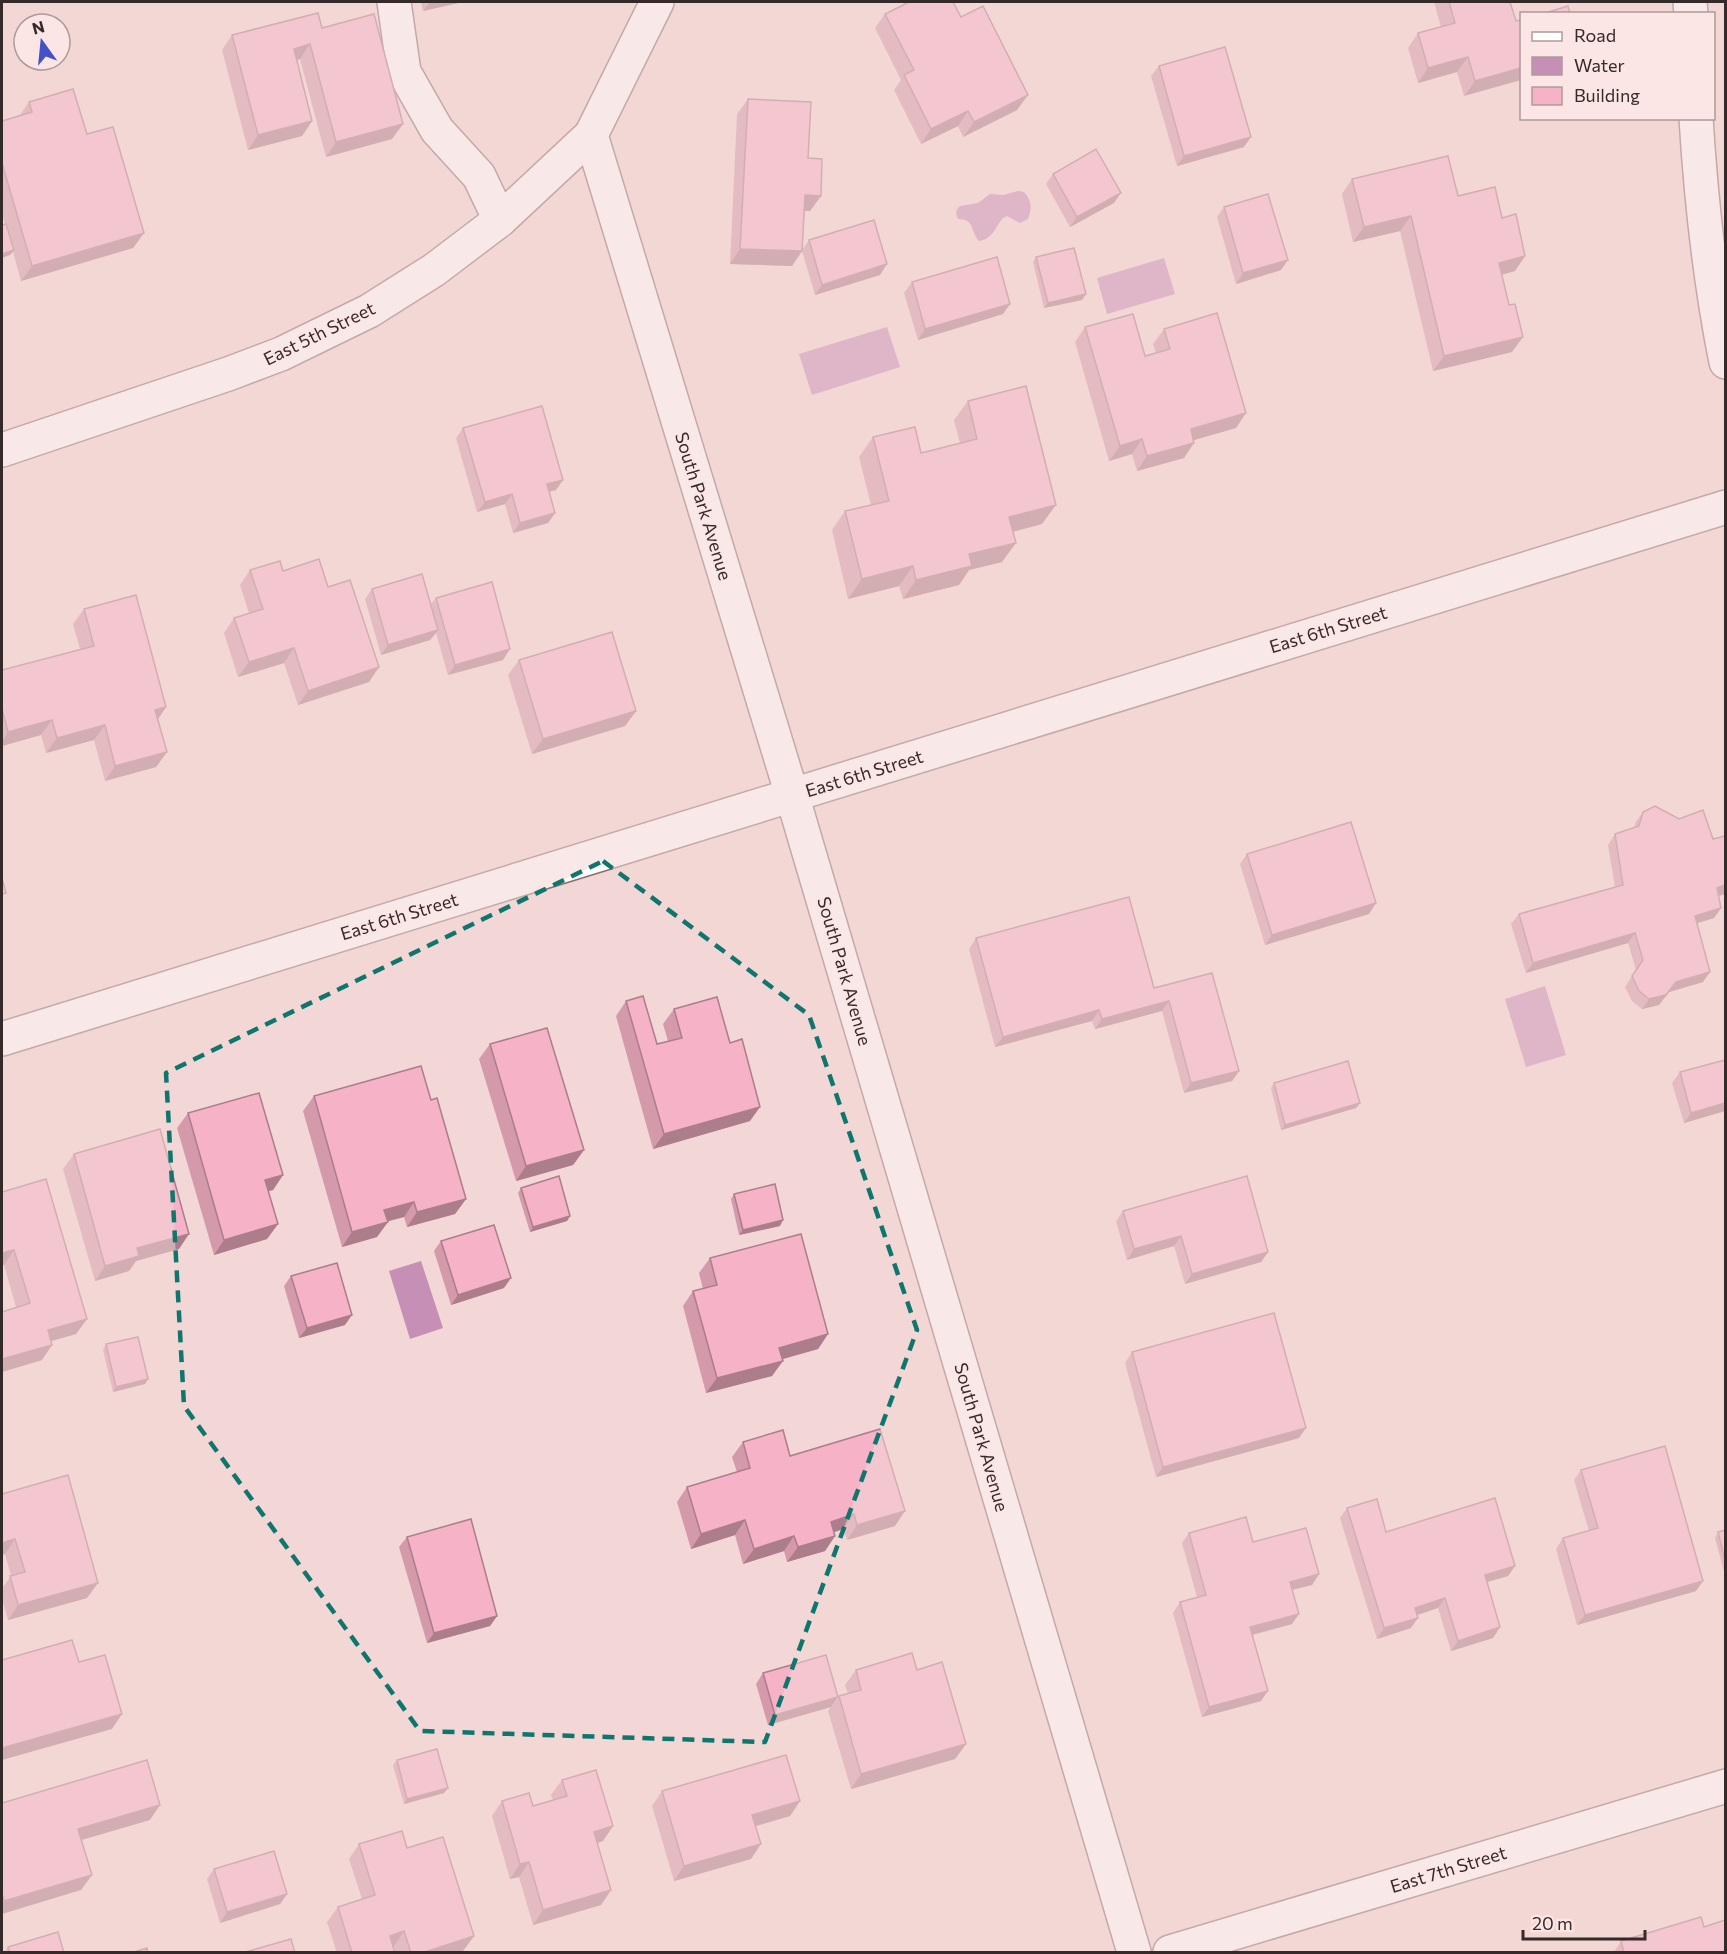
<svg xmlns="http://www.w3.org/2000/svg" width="1727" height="1954" viewBox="0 0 1727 1954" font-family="Commissioner,sans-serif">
<rect width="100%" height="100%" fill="#f3d7d6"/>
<g fill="#c58fb6">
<path d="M1018,191L1024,192C1032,201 1032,208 1028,219L1020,223L1007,216L1003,218C995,227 993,239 979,241C970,231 975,219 958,219L956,213L957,209L960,206L978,203L990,194L1003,195Z"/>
<path d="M1164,258L1175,294L1107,314L1097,278Z"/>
<path d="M887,327L900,367L812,395L799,354Z"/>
<path d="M1545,986L1566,1055L1526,1067L1505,999Z"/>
<path d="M421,1261L443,1328L410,1339L389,1271Z"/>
</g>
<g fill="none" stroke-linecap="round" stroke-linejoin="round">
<g stroke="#8a7171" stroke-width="36">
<g id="minor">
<path d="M394,2L404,72L437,130L479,176L500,220"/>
<path d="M657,2L591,135L792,795L1134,1952"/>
<path d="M1690,2L1691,14"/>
<path d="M1696,118C1701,200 1710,282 1726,362"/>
<path d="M2,450L228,374L281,354L369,311L434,270L500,220L591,135"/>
<path d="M2,1039L1726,507"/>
<path d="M1170,1952L1726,1786"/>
</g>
</g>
<use href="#minor" stroke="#fff" stroke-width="33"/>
</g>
<g fill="#d499ab">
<path d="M421,2H463L423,11Z"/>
<path d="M1434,2H1510L1516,21L1521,20L1464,96L1457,72L1418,83L1408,48L1418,33L1441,27Z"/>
<path d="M885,14L961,17L1017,110L963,137L958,126L921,144L894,90L901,80L875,28Z"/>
<path d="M322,28L392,139L326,157L300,59L297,60L312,121L302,136L248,150L222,50L232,35Z"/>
<path d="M1159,66L1244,147L1177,166L1151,76Z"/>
<path d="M748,99L808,158L821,196L810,211H805L802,250L809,240L880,275L815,295L802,251L792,266L730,264L737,114Z"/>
<path d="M29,102L87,134L144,233L133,248L21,281L13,252L10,255L5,224L2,213V121L20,115Z"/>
<path d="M1053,174L1114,203L1070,227L1046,184Z"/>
<path d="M1352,179L1458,196L1502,218L1525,256L1515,271L1502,275L1512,352L1433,371L1400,231L1353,242L1342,194Z"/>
<path d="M1224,207L1281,270L1236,284L1217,217Z"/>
<path d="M1036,257L1082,300L1044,308L1033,262Z"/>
<path d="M912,282L1003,314L918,340L904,293Z"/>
<path d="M1085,327L1145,356L1156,353L1153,344L1164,329L1236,428L1194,440L1184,458L1137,471L1132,454L1109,461L1075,342Z"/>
<path d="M968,401L1042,524L1013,532L1002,562L969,570L959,585L903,599L899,586L848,599L832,530L845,511L871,505L859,457L873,437L921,453L960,443L954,420Z"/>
<path d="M463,428L563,480L556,490L549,492L555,513L548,523L513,533L505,504L477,512L456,438Z"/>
<path d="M250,570L283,571L328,587L379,667L369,682L298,705L284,663L238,677L224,633L234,618L249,613L240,585Z"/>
<path d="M372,589L430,605L436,598L503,660L448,675L436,633L430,640L381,655L365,599Z"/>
<path d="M84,609L166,707L158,719L167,752L156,767L105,781L94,740L46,753L41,735L2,746V670L80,649L73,624Z"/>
<path d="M519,660L636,711L625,726L532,754L508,675Z"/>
<path d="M1643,812L1713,839L1725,836V894L1719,896L1721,908L1714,918L1697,923L1703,982L1669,992L1659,1005L1642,1009L1632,1001L1625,987L1636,970L1628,943L1526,973L1511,924L1519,914L1615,887L1608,845L1615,834L1634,828L1636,822Z"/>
<path d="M1247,854L1369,914L1265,945L1240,864Z"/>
<path d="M976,938L1154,988L1212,973L1239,1071L1232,1081L1184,1093L1162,1011L1095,1029L1092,1021L995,1047L969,949Z"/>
<path d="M626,1001L657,1044L668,1041L663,1024L674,1009L750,1121L653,1149L616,1016Z"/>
<path d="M490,1044L584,1150L573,1165L516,1181L479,1059Z"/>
<path d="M1680,1072L1725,1111L1684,1123L1672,1083Z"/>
<path d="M1274,1083L1360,1103L1356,1108L1281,1130L1271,1088Z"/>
<path d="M314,1096L431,1100L466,1199L455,1214L407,1227L404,1217L388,1221L377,1237L342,1247L303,1111Z"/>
<path d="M188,1113L283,1175L273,1190L268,1191L278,1224L267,1239L214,1255L177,1128Z"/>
<path d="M74,1154L179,1249L136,1261L129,1271L95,1281L63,1169Z"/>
<path d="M521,1188L570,1216L567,1221L530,1232L518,1193Z"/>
<path d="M2,1192L87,1319L76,1334L51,1341L42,1360L2,1372V1312L16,1307L4,1265H2Z"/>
<path d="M734,1194L780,1226L739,1235L731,1199Z"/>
<path d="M1123,1211L1268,1252L1261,1262L1185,1284L1174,1246L1127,1260L1116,1221Z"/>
<path d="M441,1241L504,1288L451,1305L434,1251Z"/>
<path d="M710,1258L828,1334L818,1349L782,1359L772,1376L706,1393L683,1306L693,1291L703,1289L699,1273Z"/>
<path d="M291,1276L345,1325L299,1338L284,1286Z"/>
<path d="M106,1344L148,1379L145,1384L113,1392L103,1350Z"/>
<path d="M1132,1352L1299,1438L1156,1477L1125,1363Z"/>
<path d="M743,1442L790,1456L895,1526L847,1540L843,1529L834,1532L835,1536L825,1551L787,1562L784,1551L743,1564L735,1535L691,1549L677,1502L687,1487L737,1472L732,1457Z"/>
<path d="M1581,1470L1696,1591L1577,1625L1556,1549L1563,1538L1589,1531L1574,1480Z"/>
<path d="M2,1494L87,1598L8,1620L2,1599V1588L11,1576L5,1554L2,1555Z"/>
<path d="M1347,1508L1386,1532L1515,1566L1508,1576L1487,1582L1500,1627L1493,1638L1451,1651L1438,1608L1417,1615L1411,1628L1377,1639L1340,1518Z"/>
<path d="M1725,1530V1571L1724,1572L1715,1538L1718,1532Z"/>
<path d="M1189,1533L1253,1542L1319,1574L1312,1585L1292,1590V1624L1253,1635L1261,1701L1202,1717L1173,1613L1180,1602L1197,1597L1182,1543Z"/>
<path d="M407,1537L497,1616L490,1626L427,1643L399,1547Z"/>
<path d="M856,1670H917L966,1744L955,1759L851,1789L828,1711L839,1696L848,1694L845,1685Z"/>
<path d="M763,1673L831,1707L768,1725L756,1684Z"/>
<path d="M397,1760L448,1788L444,1793L404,1804L393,1765Z"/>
<path d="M562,1780L613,1826L603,1841L597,1843L611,1890L601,1905L533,1925L519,1877L510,1879L492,1816L502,1801L533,1806L553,1800L551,1795Z"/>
<path d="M662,1791L800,1801L790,1816L756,1826L751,1859L674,1881L652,1806Z"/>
<path d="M359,1844L407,1848L474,1936L463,1951L460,1953H396L394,1946H393L395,1953H337L327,1922L338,1907L362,1899L349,1859Z"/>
<path d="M214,1869L287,1894L280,1904L220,1923L207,1879Z"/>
<path d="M1704,1927L1725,1953H1614V1952L1621,1941Z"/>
<path d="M8,1947L64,1953H4Z"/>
</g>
<g fill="#ac7d8b">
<path d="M430,2H463L423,11Z"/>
<path d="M310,44L300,59L283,64L294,49Z"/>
<path d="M1468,57L1457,72L1418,83L1428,68Z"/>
<path d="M1521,68V80L1464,96L1475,81Z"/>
<path d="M1028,95L1017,110L963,137L974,122Z"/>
<path d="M968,111L958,126L921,144L931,129Z"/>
<path d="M312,121L302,136L248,150L258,135Z"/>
<path d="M403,124L392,139L326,157L336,142Z"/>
<path d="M1251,137L1244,147L1177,166L1184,156Z"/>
<path d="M1121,193L1114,203L1070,227L1077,217Z"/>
<path d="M805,195L821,196L810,211L795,210Z"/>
<path d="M1411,216L1400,231L1353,242L1364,227Z"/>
<path d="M144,233L133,248L21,281L32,266Z"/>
<path d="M740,249L802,251L792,266L730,264Z"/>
<path d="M14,250L10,255L2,258V254Z"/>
<path d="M1525,256L1515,271L1488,278L1499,263Z"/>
<path d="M1288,260L1281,270L1236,284L1243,273Z"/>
<path d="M887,264L880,275L815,295L822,285Z"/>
<path d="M1086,294L1082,300L1044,308L1048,303Z"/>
<path d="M1010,304L1003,314L918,340L925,329Z"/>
<path d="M1523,337L1512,352L1433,371L1444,356Z"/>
<path d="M1246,413L1236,428L1180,444L1191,429Z"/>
<path d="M1142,439L1132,454L1109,461L1120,446Z"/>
<path d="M1194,443L1184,458L1137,471L1147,456Z"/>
<path d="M563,480L556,490L540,494L547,484Z"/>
<path d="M512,494L505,504L477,512L485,502Z"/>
<path d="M1056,505L1042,524L995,536L1009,517Z"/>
<path d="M555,513L548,523L513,533L520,523Z"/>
<path d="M1016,543L1002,562L969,570L959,585L903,599L916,580L969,554Z"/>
<path d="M913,566L899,586L848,599L862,579Z"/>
<path d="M438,630L430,640L381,655L388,645Z"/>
<path d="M294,648L284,663L238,677L249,662Z"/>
<path d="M510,649L503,660L448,675L455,665Z"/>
<path d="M379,667L369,682L298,705L308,691Z"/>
<path d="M166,707L156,722L155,710Z"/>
<path d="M636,711L625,726L532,754L543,739Z"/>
<path d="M52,720L41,735L2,746V741L8,732Z"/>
<path d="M105,725L94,740L46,753L57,738Z"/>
<path d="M167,752L156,767L105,781L115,766Z"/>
<path d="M1725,885V894L1710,898L1717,888Z"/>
<path d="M1376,903L1369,914L1265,945L1272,935Z"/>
<path d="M1721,908L1714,918L1688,926L1695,916Z"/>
<path d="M1635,933L1628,943L1526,973L1533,963Z"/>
<path d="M1710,972L1703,982L1669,992L1659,1005L1642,1009L1649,999L1676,982Z"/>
<path d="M1169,1001L1162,1011L1095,1029L1102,1019Z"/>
<path d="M1099,1010L1092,1021L995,1047L1003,1037Z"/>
<path d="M1239,1071L1232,1081L1184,1093L1191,1083Z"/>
<path d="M1360,1103L1356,1108L1281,1130L1285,1125Z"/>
<path d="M1725,1103V1111L1684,1123L1691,1113Z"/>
<path d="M760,1107L750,1121L653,1149L664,1134Z"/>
<path d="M584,1150L573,1165L516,1181L526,1166Z"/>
<path d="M283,1175L273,1190L254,1195L265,1180Z"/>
<path d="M466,1199L455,1214L407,1227L417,1212Z"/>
<path d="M414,1202L404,1217L374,1225L384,1210Z"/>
<path d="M570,1216L567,1221L530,1232L533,1227Z"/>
<path d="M783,1220L780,1226L739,1235L743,1230Z"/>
<path d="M388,1222L377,1237L342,1247L352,1232Z"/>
<path d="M278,1224L267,1239L214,1255L224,1240Z"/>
<path d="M189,1234L179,1249L136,1261L129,1271L95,1281L105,1266L137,1248Z"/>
<path d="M1181,1236L1174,1246L1127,1260L1134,1249Z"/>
<path d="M14,1250L4,1265H2V1253Z"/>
<path d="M1268,1252L1261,1262L1185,1284L1192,1274Z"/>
<path d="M511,1278L504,1288L451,1305L458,1295Z"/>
<path d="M352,1315L345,1325L299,1338L307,1328Z"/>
<path d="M87,1319L76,1334L37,1345L48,1330Z"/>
<path d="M828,1334L818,1349L769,1363L779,1348Z"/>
<path d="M52,1345L42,1360L2,1372V1359Z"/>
<path d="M783,1361L772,1376L706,1393L717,1378Z"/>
<path d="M148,1379L145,1384L113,1392L116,1387Z"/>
<path d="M1306,1428L1299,1438L1156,1477L1163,1467Z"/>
<path d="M905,1511L895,1526L847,1540L857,1525Z"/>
<path d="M854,1514L843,1529L821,1537L831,1522Z"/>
<path d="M745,1520L735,1535L691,1549L701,1534Z"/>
<path d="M794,1536L784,1551L743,1564L754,1549Z"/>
<path d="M835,1536L825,1551L787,1562L798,1547Z"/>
<path d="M15,1539L5,1554L2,1555V1543Z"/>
<path d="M1515,1566L1508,1576L1477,1585L1485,1575Z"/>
<path d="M1319,1574L1312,1585L1283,1592L1290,1582Z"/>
<path d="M1703,1581L1696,1591L1577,1625L1585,1615Z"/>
<path d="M98,1583L87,1598L8,1620L18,1605Z"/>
<path d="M1445,1598L1438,1608L1408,1618L1415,1608Z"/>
<path d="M1299,1614L1292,1624L1243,1637L1250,1627Z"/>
<path d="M497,1616L490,1626L427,1643L434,1633Z"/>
<path d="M1418,1618L1411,1628L1377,1639L1384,1628Z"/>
<path d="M1500,1627L1493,1638L1451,1651L1458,1641Z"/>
<path d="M1268,1691L1261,1701L1202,1717L1209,1707Z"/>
<path d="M838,1697L831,1707L768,1725L775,1715Z"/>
<path d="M122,1714L112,1729L2,1760V1748Z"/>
<path d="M966,1744L955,1759L851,1789L861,1774Z"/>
<path d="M448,1788L444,1793L404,1804L407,1799Z"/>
<path d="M800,1801L790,1816L742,1830L752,1815Z"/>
<path d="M160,1805L150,1820L68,1844L78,1829Z"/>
<path d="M613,1826L603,1841L584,1847L594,1832Z"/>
<path d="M761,1844L751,1859L674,1881L684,1866Z"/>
<path d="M529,1862L519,1877L510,1879L520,1864Z"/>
<path d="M92,1875L81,1890L2,1914V1904L4,1901Z"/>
<path d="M611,1890L601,1905L533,1925L543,1910Z"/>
<path d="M287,1894L280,1904L220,1923L227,1912Z"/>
<path d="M404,1931L394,1946L379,1951L390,1936Z"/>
<path d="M474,1936L463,1951L460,1953H422Z"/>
</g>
<g fill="#f6b2c7" stroke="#ac7d8b" stroke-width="1.5">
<path d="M909,2H953L961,17L983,6L1028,95L974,122L968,111L931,129L904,75L914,70L885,14Z"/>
<path d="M1449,2H1510L1516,21L1521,20V68L1475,81L1468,57L1428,68L1418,33L1455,23Z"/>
<path d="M1568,6L1570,14H1542Z"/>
<path d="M318,13L322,28L374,14L403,124L336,142L310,44L294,49L312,121L258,135L232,35Z"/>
<path d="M1225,47L1251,137L1184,156L1159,66Z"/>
<path d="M73,89L87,134L113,127L144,233L32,266L2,163V121L32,112L29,102Z"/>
<path d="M748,99L811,102L808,158L822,159L821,196L805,195L802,251L740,249Z"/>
<path d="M1096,149L1121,193L1077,217L1053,174Z"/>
<path d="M1448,156L1458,196L1495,187L1502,218L1516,214L1525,256L1499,263L1509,305L1515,304L1523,337L1444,356L1411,216L1364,227L1352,179Z"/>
<path d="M1268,194L1288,260L1243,273L1224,207Z"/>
<path d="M874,220L887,264L822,285L809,240Z"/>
<path d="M6,224L14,250L2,254V225Z"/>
<path d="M1074,248L1086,294L1048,303L1036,257Z"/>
<path d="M997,257L1010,304L925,329L912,282Z"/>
<path d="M1217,313L1246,413L1191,429L1194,443L1147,456L1142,439L1120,446L1085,327L1133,314L1145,356L1170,349L1164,329Z"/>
<path d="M1026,386L1056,505L1009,517L1016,543L969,554L972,566L916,580L913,566L862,579L845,511L889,501L873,437L915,427L921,453L977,439L968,401Z"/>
<path d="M542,406L563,480L547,484L555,513L520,523L512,494L485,502L463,428Z"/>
<path d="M319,559L328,587L350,580L379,667L308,691L294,648L249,662L234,618L263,609L250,570L280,561L283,571Z"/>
<path d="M422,574L438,630L388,645L372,589Z"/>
<path d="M492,582L510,649L455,665L436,598Z"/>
<path d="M136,595L166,707L155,710L167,752L115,766L105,725L57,738L52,720L8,732L2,709V670L94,646L84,609Z"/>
<path d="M612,632L636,711L543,739L519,660Z"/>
<path d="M1655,806L1679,819L1703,810L1713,839L1725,836V885L1717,888L1721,908L1695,916L1710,972L1676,982L1666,995L1649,999L1639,991L1632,976L1643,960L1635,933L1533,963L1519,914L1623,885L1615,834L1639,826L1643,812Z"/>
<path d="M1351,822L1376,903L1272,935L1247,854Z"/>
<path d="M2,878L6,893L2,894Z"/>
<path d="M1129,897L1154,988L1212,973L1239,1071L1191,1083L1169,1001L1102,1019L1099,1010L1003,1037L976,938Z"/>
<path d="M643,996L657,1044L682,1038L674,1009L717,997L730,1043L742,1039L760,1107L664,1134L626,1001Z"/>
<path d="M547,1028L584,1150L526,1166L490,1044Z"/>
<path d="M1725,1060V1103L1691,1113L1680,1072Z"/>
<path d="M1348,1061L1360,1103L1285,1125L1274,1083Z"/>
<path d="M421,1066L431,1100L437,1098L466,1199L417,1212L414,1202L384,1210L388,1222L352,1232L314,1096Z"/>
<path d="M259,1093L283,1175L265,1180L278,1224L224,1240L188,1113Z"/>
<path d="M160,1129L189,1234L137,1248L139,1256L105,1266L74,1154Z"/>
<path d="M559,1176L570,1216L533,1227L521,1188Z"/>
<path d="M1247,1176L1268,1252L1192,1274L1181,1236L1134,1249L1123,1211Z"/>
<path d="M46,1179L87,1319L48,1330L52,1345L2,1359V1312L30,1303L14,1250L2,1253V1192Z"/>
<path d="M775,1184L783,1220L743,1230L734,1194Z"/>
<path d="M494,1225L511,1278L458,1295L441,1241Z"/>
<path d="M801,1234L828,1334L779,1348L783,1361L717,1378L693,1291L717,1285L710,1258Z"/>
<path d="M337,1263L352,1315L307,1328L291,1276Z"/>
<path d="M1274,1313L1306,1428L1163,1467L1132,1352Z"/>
<path d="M138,1337L148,1379L116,1387L106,1344Z"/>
<path d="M880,1429L905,1511L857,1525L854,1514L831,1522L835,1536L798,1547L794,1536L754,1549L745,1520L701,1534L687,1487L750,1468L743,1442L783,1430L790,1456Z"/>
<path d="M1665,1446L1703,1581L1585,1615L1563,1538L1598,1528L1581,1470Z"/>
<path d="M68,1475L98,1583L18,1605L10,1576L25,1572L15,1539L2,1543V1494Z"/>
<path d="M1495,1498L1515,1566L1485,1575L1500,1627L1458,1641L1445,1598L1415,1608L1418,1618L1384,1628L1347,1508L1377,1499L1386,1532Z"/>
<path d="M1246,1517L1253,1542L1306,1528L1319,1574L1290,1582L1299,1614L1250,1627L1268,1691L1209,1707L1180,1602L1206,1595L1189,1533Z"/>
<path d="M471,1519L497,1616L434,1633L407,1537Z"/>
<path d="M1725,1530V1560L1718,1532Z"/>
<path d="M72,1640L79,1662L105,1655L122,1714L2,1748V1660Z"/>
<path d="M912,1653L917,1670L942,1662L966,1744L861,1774L839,1696L861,1690L856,1670Z"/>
<path d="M826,1655L838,1697L775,1715L763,1673Z"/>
<path d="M437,1749L448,1788L407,1799L397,1760Z"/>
<path d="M786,1755L800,1801L752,1815L761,1844L684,1866L662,1791Z"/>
<path d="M147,1760L160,1805L78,1829L92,1875L4,1901L2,1894V1803Z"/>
<path d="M596,1770L613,1826L594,1832L611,1890L543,1910L529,1862L520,1864L502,1801L529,1793L533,1806L567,1796L562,1780Z"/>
<path d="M402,1831L407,1848L443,1837L474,1936L422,1953H411L404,1931L390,1936L395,1953H352L338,1907L375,1895L359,1844Z"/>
<path d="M274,1851L287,1894L227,1912L214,1869Z"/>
<path d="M1701,1917L1704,1927L1725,1920V1953H1624L1621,1941Z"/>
<path d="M58,1932L64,1953H10L8,1947Z"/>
<path d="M291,1939L295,1953H242Z"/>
<path d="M147,1948L148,1953H131Z"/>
</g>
<path d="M0 0H1727V1954H0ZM603,861L809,1015L917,1330L765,1742L420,1731L184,1406L166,1073Z" fill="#f3d7d6" fill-opacity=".55" fill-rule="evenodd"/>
<path fill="none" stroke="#0f766e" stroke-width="4.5" stroke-dasharray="12 8" stroke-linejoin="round" d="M603,861L809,1015L917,1330L765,1742L420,1731L184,1406L166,1073Z"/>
<g text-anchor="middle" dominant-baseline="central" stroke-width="5" stroke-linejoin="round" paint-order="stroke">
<g font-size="18" fill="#342a29" stroke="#fce6e5">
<text transform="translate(319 333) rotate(-26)">East 5th Street</text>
<text transform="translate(704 506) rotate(73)">South Park Avenue</text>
<text transform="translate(1328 629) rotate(-17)">East 6th Street</text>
<text transform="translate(864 773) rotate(-17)">East 6th Street</text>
<text transform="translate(399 916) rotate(-17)">East 6th Street</text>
<text transform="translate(845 971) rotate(74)">South Park Avenue</text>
<text transform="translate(982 1437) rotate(74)">South Park Avenue</text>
<text transform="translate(1448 1869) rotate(-17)">East 7th Street</text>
</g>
</g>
<rect width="1727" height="1954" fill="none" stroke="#342a29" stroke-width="6"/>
<rect x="1520" y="12" width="195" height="108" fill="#fce6e5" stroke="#ac9b9a" stroke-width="1.5"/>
<rect x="1532" y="32" width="30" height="9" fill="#ffffff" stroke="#ac9b9a" stroke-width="1.5"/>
<text x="1574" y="42" font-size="18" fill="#342a29">Road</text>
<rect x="1532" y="57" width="30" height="18" fill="#c58fb6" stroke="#ac9b9a" stroke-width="1.5"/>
<text x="1574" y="72" font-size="18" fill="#342a29">Water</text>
<rect x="1532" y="87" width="30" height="18" fill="#f6b2c7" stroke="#ac9b9a" stroke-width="1.5"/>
<text x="1574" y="102" font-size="18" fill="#342a29">Building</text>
<g transform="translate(42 42) rotate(345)"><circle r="28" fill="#fce6e5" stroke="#ac9b9a" stroke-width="1.5"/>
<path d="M0-4.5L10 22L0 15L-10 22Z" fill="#4352c6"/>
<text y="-9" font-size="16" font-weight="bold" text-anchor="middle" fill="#342a29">N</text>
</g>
<path d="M1523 1930v9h122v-9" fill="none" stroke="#342a29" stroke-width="3"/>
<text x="1532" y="1930" font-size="18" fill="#342a29" stroke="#fce6e5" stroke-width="4.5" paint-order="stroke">20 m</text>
</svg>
